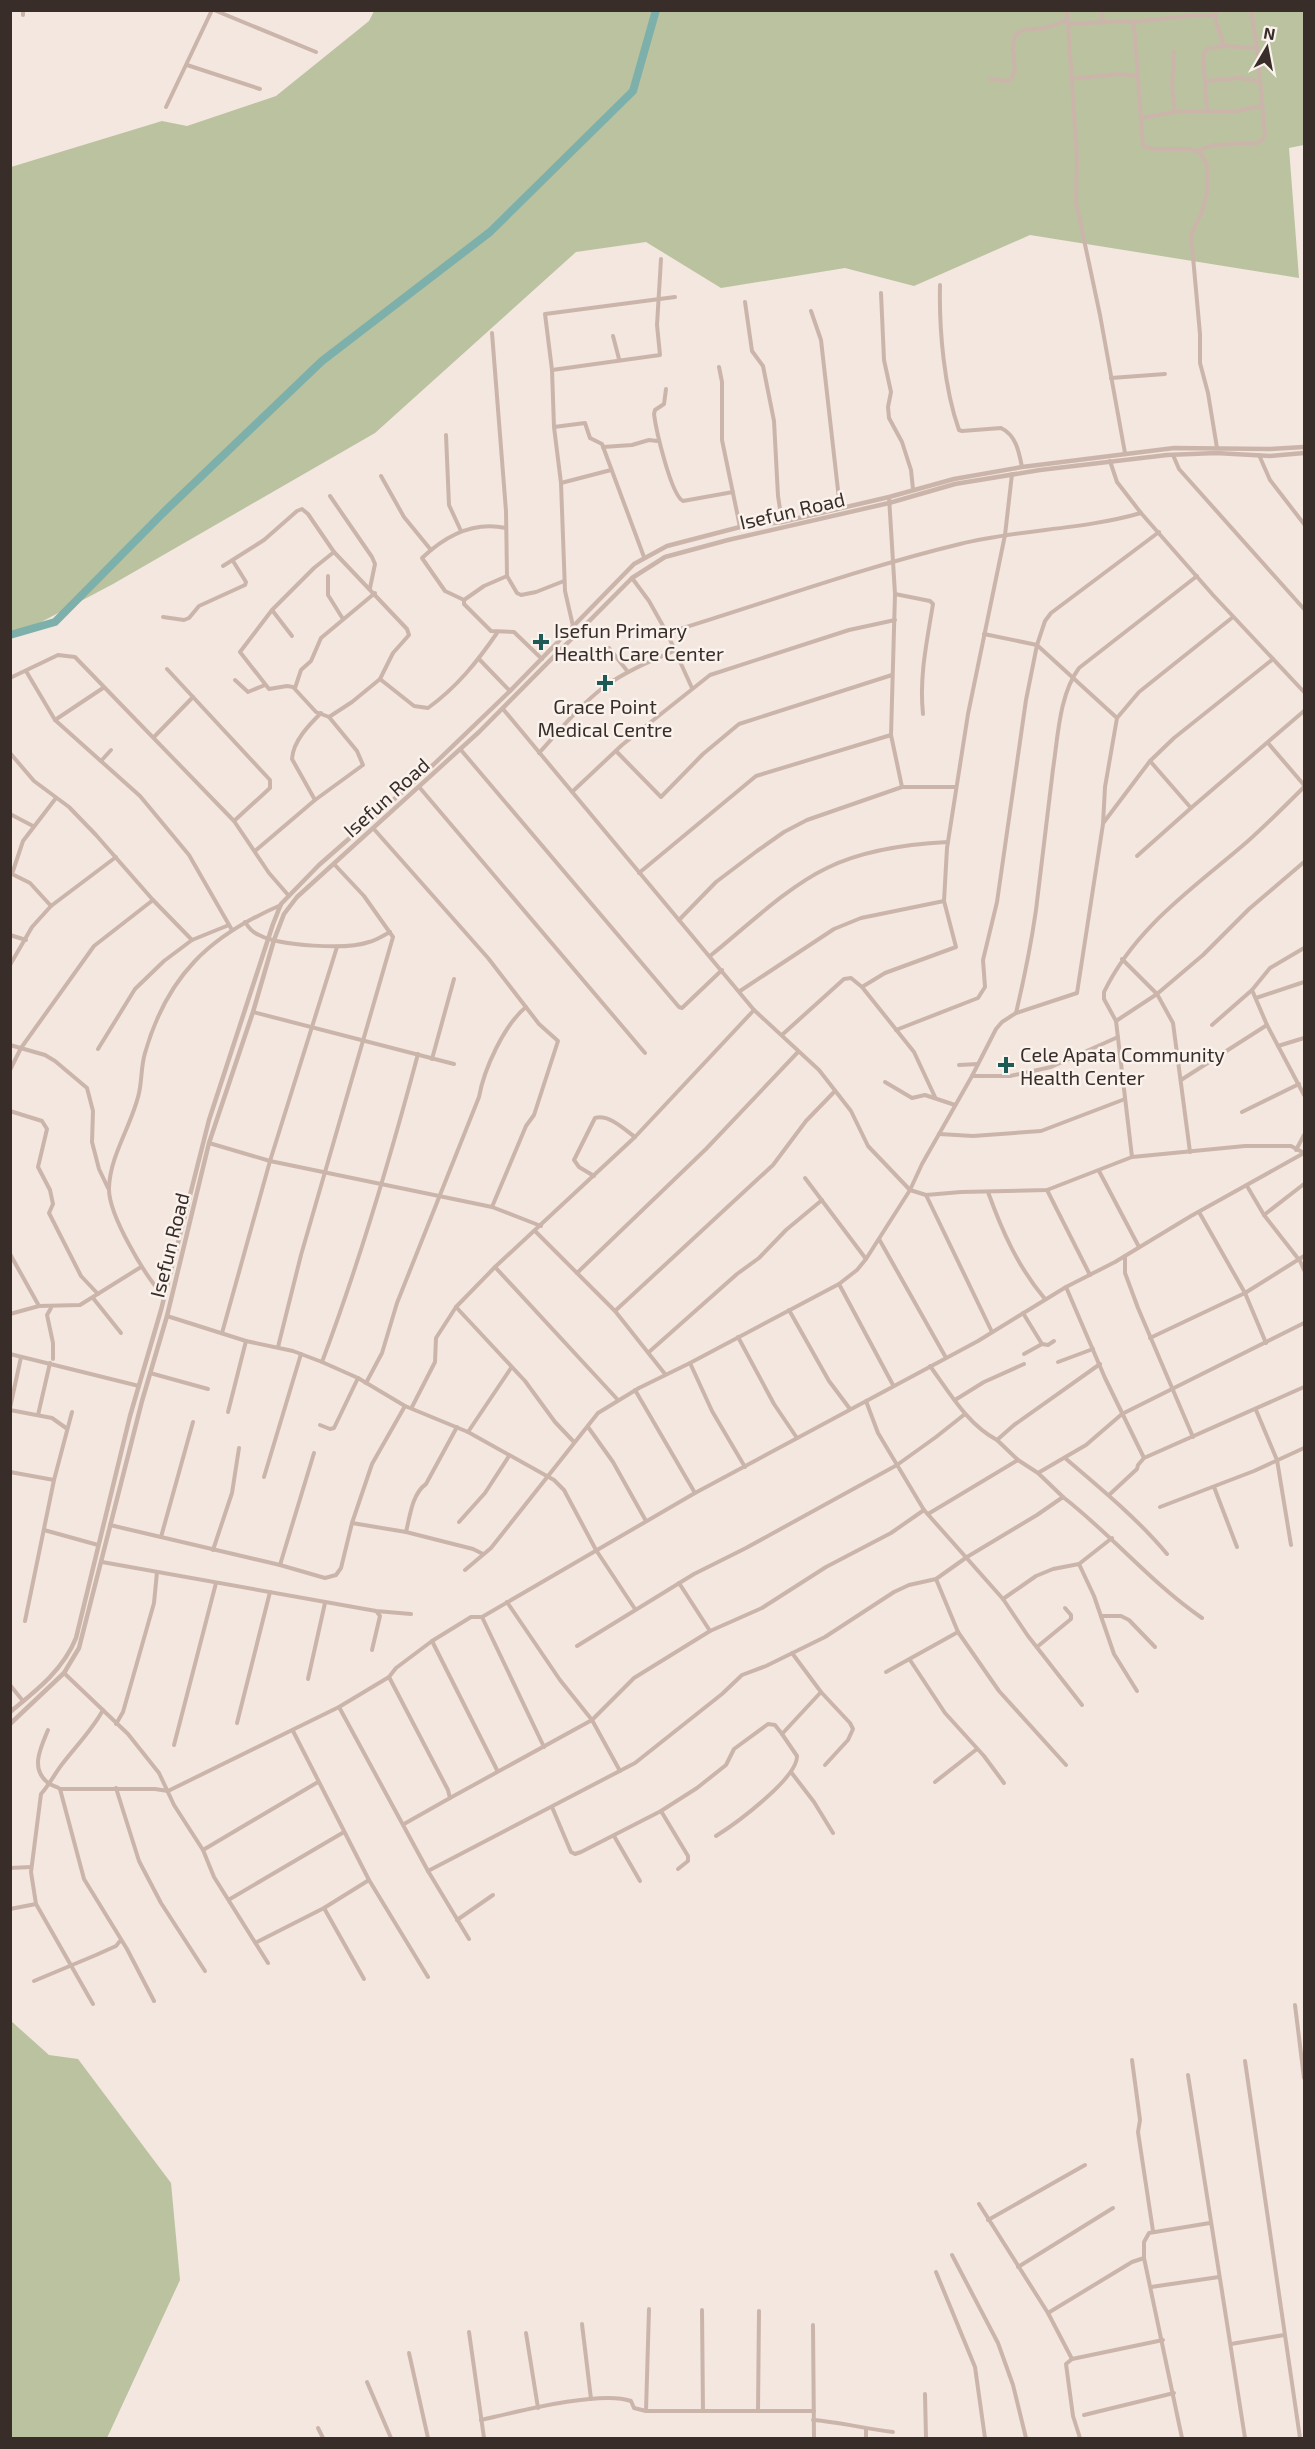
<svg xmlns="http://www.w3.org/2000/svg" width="1315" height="2449" viewBox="0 0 1315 2449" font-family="'Exo 2',sans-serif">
<rect width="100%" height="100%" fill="#f3e7df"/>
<g fill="#bbc29f">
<path d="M374,11H1304V145L1289,148L1299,278L1030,235L914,286L845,268L721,288L646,242L576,252L375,433L113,584L11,638V167L162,121L187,126L276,96L369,21Z"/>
<path d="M11,2021L49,2055L78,2059L171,2183L180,2280L107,2438H11Z"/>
</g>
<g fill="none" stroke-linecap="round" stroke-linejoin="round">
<path stroke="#7eb0ab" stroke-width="8" d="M10,635L55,622L164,512L322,361L490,232L633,91L656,10"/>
<g stroke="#cbb5ab" stroke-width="4">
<path d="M23,10V15"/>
<path d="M214,10L316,52"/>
<path d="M1067,10V20"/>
<path d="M1102,10L1103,21"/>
<path d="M1251,10L1257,48"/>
<path d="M1132,22L1198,15L1214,16"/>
<path d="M1068,24L1077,157L1076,202L1100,315L1125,453"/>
<path d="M1174,52L1172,85L1175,112"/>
<path d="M187,65L260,89"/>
<path d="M990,79L1008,81L1012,78C1017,67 1014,62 1013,51C1011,25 1027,31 1045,28C1052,26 1060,23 1067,20L1068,24L1128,21L1134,24L1143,146L1154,149H1192L1201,154L1207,165V193L1202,212L1191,235L1200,334V363L1208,393L1217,448"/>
<path d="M1071,79L1119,74L1137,76"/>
<path d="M1206,81L1239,78L1259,81"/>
<path d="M166,107L212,10"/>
<path d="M1207,110L1203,55L1207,49L1222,46L1223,43L1216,22L1215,10"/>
<path d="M1141,118L1175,112L1237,111L1261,106"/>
<path d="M1197,151L1213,145L1258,143L1263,139L1265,134L1257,48L1222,46"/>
<path d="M940,285C939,329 944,388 959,430L962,431L1001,428C1016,435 1019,452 1022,467"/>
<path d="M881,293L884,360L891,392L888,407L889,418L902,442L911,470L913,489"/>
<path d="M745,302L752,351L763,366L774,421L778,496L782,522"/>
<path d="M811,311L821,340L840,508"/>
<path d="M492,333L506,511L507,576L517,593L521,595L536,592L564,581"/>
<path d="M613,336L619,359"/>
<path d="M719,367L722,382V440L740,527"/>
<path d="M552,370L660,355L657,325L661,259"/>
<path d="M1111,378L1165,374"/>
<path d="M666,389L664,404L655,410L654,414C656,430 671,495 683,501L733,492"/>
<path d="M554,427L585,423L590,438L602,444L644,557"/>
<path d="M446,435L449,505L461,531"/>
<path d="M603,447L632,445L649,440L657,441"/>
<path d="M1173,455L1179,469L1304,609"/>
<path d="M1259,455L1270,480L1304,524"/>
<path d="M1110,461L1117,482L1141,513L1213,595L1304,692"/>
<path d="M381,476L404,517L431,550"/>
<path d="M561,483L611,470"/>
<path d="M330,496L372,557L375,564L370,588"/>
<path d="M889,497L895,594L891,735L902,787"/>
<path d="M223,566L264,540L297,511L302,509L308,514L334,552L407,629L409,635L393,653L380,679L352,702L329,717"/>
<path d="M328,576V595L343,619"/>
<path d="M507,576L484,586L464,600V604L491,631L514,632L542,659"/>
<path d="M632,578L649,601L667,633L692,688"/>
<path d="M895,594L930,601L933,604C927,641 919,677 923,714"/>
<path d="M464,600L445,591L422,558C445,536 474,521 506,528"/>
<path d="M272,610L292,636"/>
<path d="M163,617L184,620L189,618L199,606L245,585L246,582L233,561"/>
<path d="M573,626L565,591L561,483L554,427L552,370L545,314L675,297"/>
<path d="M667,633C765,603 861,568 960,544C1020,529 1082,530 1141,513"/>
<path d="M984,634L1037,645L1117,718"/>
<path d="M609,648L628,672"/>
<path d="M479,659L510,691"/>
<path d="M167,669L270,780V788L234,821"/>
<path d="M26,671L55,720L140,796L189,855L232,930"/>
<path d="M10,678L58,655L75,657L234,821L269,873L289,896"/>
<path d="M380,679L414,706L428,708C457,687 477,662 497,633"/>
<path d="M235,680L248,692L265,685"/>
<path d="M295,688L301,670L311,661L321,638L375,593"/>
<path d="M503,709L754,1010L819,1070L851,1111L868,1146L910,1190L926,1195L961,1192L1047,1190L1132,1157L1245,1146H1291L1304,1153"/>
<path d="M55,720L103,688"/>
<path d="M154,737L193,697"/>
<path d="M1268,743L1304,785"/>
<path d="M461,750L679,1007L682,1008L722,970"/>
<path d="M616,751L661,797L703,754L739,724L892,675"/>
<path d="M10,753L34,781L69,807L96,835L153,900L192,940"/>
<path d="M539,753C560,730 580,705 604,687C626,671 651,661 674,651"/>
<path d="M101,761L111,750"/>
<path d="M1150,761L1191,808L1304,711"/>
<path d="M420,788L645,1053"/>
<path d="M572,792L622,745L710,675L849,630L895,620"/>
<path d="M315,800L292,759C293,741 309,725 321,713"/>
<path d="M10,814L33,826"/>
<path d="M1104,822L1150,761L1174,738L1273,659"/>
<path d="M373,828L488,958L539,1024L558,1041L534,1115L526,1126L492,1207"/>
<path d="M255,851L315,800L363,765L357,751L329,717L316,712L293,687L287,686L269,689L240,652L272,610L314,568L334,552"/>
<path d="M1137,856L1191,808"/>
<path d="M639,873L756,776L891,735"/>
<path d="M51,906L30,883L12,874L23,841L56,798"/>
<path d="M679,920L716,882L757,851L784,832L807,820L902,787H956"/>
<path d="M245,922C249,928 252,932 259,935C280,946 347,950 369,942C377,940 384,935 390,932"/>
<path d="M10,935L26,940"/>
<path d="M1304,948L1270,968L1252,990L1267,1025L1304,1095"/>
<path d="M710,956C745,928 787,887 827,868C863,850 909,844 948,842"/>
<path d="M1122,959L1157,994L1203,955L1249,909L1304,862"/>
<path d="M10,965L32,927L51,906L116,857"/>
<path d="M862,987L885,973L956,947L944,901L947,848L968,714L1005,535L1012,474"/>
<path d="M740,991L834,929L861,918L944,901"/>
<path d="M1256,998L1304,982"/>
<path d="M253,1012L454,1064"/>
<path d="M1016,1013C1024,979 1031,945 1036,910C1042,863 1047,816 1053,769C1058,737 1059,695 1079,668L1197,576"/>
<path d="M1116,1021L1157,994L1173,1023L1190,1152"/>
<path d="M1212,1025L1252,990"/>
<path d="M896,1030L978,998L985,987L983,960L997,902L1026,700L1037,645L1045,621L1051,613L1159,532"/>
<path d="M783,1034L844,979L851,978L862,987L914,1052L935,1097"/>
<path d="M10,1045L45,1055L55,1061L87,1088L93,1111L92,1142L99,1169L108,1188"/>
<path d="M1278,1046L1304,1038"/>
<path d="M98,1049L135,989L164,961L192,940L229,925"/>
<path d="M432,1059L454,979"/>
<path d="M959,1065L978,1064"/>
<path d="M10,1070L21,1048L94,946L153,900"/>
<path d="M972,1076H1010L1051,1067L1118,1037"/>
<path d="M1181,1080L1267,1025"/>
<path d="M885,1082L912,1098L925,1095L955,1105"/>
<path d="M10,1111L42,1121L47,1129L38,1167L50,1190L53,1204L49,1213L81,1276L98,1294"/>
<path d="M1242,1112L1299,1084"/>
<path d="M939,1134L973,1136L1041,1131L1125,1099"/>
<path d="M209,1143L270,1161L492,1207L541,1226"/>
<path d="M1296,1150L1304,1135"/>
<path d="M1132,1157L1116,1021L1104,999V992C1136,926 1194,888 1248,841C1267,824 1286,805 1304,787"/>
<path d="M1099,1171L1139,1247"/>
<path d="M594,1176L579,1167L574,1160L595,1118C609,1114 624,1129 635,1137"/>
<path d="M805,1178L866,1259"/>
<path d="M1247,1186L1264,1215L1300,1261L1304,1270"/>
<path d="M1047,1190L1090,1275"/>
<path d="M988,1192C1002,1231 1018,1267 1045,1299"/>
<path d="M926,1195L992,1332"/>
<path d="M1199,1212L1245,1293L1266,1343"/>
<path d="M1264,1215L1304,1184"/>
<path d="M535,1231L615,1311L665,1374"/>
<path d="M879,1239L945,1356"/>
<path d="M10,1254L39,1306"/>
<path d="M1125,1256V1273L1138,1308L1193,1437"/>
<path d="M495,1267L618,1400"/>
<path d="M577,1273L706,1149L798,1052"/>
<path d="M839,1284L893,1385"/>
<path d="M1066,1287L1105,1378L1144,1458"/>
<path d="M164,1296C146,1278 108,1214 109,1188C110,1155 132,1125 139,1093C142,1080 141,1066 145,1053C167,976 209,936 281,905"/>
<path d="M93,1298L121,1333"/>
<path d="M456,1307L525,1381L555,1422L574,1442"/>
<path d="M51,1308L47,1315L53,1343V1359"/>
<path d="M789,1310L829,1381L850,1409"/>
<path d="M615,1311L773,1165L806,1121L835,1091"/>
<path d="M1023,1313L1042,1344L1048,1345L1054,1341"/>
<path d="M10,1314L39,1306L80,1305L141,1267"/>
<path d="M167,1316L246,1341L293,1351L322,1362L358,1378L405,1406L468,1432L554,1480L564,1490L596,1550L635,1609"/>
<path d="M222,1333L270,1161L337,947"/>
<path d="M738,1337L774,1404L797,1438"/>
<path d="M1150,1338L1245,1293L1304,1256"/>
<path d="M278,1347L301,1255L393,937L364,896L334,864"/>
<path d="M649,1352L737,1274L759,1258L786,1230L822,1200"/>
<path d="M10,1354L139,1386"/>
<path d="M1024,1354L1042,1344"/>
<path d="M322,1362C360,1261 390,1159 418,1054"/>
<path d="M1058,1362L1093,1349"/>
<path d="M690,1363L712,1411L745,1467"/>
<path d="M930,1366C949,1392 967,1424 997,1440"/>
<path d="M150,1373L208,1389"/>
<path d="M366,1383L382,1353L397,1303L479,1097C484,1069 504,1025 526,1007"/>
<path d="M635,1390L695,1493"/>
<path d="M955,1400L984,1382L1024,1364"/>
<path d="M866,1401L878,1433L924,1510L1003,1599L1028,1636L1082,1705"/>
<path d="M412,1407L435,1362L436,1338L456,1307L495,1267L635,1137L754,1010"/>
<path d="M10,1408L21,1357"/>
<path d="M10,1410L52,1418L66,1428"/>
<path d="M1256,1410L1277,1460L1291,1545"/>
<path d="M228,1412L246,1341"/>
<path d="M38,1415L50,1363"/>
<path d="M320,1425L330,1429L334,1428L358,1378"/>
<path d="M588,1427L613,1462L646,1521"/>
<path d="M468,1432L511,1368"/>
<path d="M1065,1458C1100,1488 1137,1518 1167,1554"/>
<path d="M1018,1460L997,1440L1014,1425L1100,1364"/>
<path d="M10,1472L54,1480"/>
<path d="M1038,1473L1086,1445L1122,1414L1304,1323"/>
<path d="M264,1477L301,1354"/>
<path d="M1214,1487L1237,1547"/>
<path d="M1109,1495L1137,1469L1138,1465L1144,1458L1304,1387"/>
<path d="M1160,1507L1254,1471L1304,1448"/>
<path d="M928,1514L1018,1460L1038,1473L1063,1497"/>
<path d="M459,1522L485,1493L509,1456"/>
<path d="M352,1523L406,1532L473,1549L483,1554"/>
<path d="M110,1525L280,1565L325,1578L336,1575L341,1568L352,1523L372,1464L405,1406"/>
<path d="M44,1530L98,1545"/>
<path d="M406,1532C410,1516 412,1494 426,1484L457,1427"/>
<path d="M161,1537L193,1422"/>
<path d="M213,1550L232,1493L239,1448"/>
<path d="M102,1562L376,1611L411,1614"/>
<path d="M1079,1564L1094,1596L1114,1654L1137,1691"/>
<path d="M280,1565L314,1453"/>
<path d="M465,1570L491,1548L598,1413L639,1388L690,1363L839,1284L857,1270L866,1259L910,1190L922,1164L972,1076L996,1029L1002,1022L1016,1013L1077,993L1103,824L1105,787L1117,718L1139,692L1233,617"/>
<path d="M936,1579L958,1632L999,1691L1066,1765"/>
<path d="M679,1583L710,1631L762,1608L826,1567L891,1533L924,1510"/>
<path d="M1003,1599L1036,1576L1053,1569L1079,1564L1112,1538"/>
<path d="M507,1602L560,1680L592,1720L620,1771"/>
<path d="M1101,1616H1121L1129,1620L1155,1647"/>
<path d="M482,1617L544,1747"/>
<path d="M25,1621L54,1480L72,1412"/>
<path d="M432,1641L497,1770"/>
<path d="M577,1646L694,1574L746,1548L897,1465L936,1437L965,1414"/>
<path d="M1037,1647L1071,1619V1615L1065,1608"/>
<path d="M372,1650L380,1616L377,1612"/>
<path d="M792,1653L821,1692L850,1723L853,1729L848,1740L825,1765"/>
<path d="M910,1660L945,1713L984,1756L1004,1783"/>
<path d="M886,1672L958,1632"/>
<path d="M64,1673L128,1734L159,1773L174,1805L203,1850L214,1877L268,1963"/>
<path d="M389,1677L448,1790L450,1798L404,1824"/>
<path d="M308,1679L325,1603"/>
<path d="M10,1685L23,1701"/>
<path d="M339,1707L428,1871L469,1939"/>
<path d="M237,1723L270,1592"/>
<path d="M116,1724L123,1712L154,1603L157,1572"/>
<path d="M48,1730C41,1747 30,1768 47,1782C51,1786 56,1786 60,1789L84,1879L127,1949L154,2001"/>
<path d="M293,1731L369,1880L428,1977"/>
<path d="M174,1745L216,1583"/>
<path d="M791,1772L814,1802L833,1833"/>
<path d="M935,1782L977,1749"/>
<path d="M116,1788L139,1861L161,1903L205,1971"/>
<path d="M60,1789H155L168,1791L339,1707L389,1677L396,1668L432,1641L471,1617H482L695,1493L978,1341L1066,1287L1115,1262L1191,1216L1304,1153"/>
<path d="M450,1798L592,1720L634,1678L710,1631"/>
<path d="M552,1807L571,1852L575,1854L581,1852L661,1811L697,1788L726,1765L734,1749L768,1724L775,1725L782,1734L821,1692"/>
<path d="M661,1811L688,1856V1861L678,1869"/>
<path d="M614,1836L640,1881"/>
<path d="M716,1836C735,1824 798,1778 797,1756L782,1734"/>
<path d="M203,1850L318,1782"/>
<path d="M10,1868L31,1867"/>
<path d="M428,1871L635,1763L722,1694L742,1675L766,1666L825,1637L894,1592L909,1585L936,1579L967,1557L1037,1515L1063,1497C1112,1535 1151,1583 1202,1618"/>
<path d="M230,1899L344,1832"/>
<path d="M324,1908L364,1979"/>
<path d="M10,1909L36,1904"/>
<path d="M457,1920L493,1895"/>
<path d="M257,1942L324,1908L369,1880"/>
<path d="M34,1981L96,1955L116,1946L120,1941"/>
<path d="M93,2004L36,1904L31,1872L41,1794C50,1784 55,1773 63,1763C77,1745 92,1730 103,1710"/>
<path d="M1295,2005L1304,2078"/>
<path d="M1132,2060L1140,2120L1138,2132L1153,2231"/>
<path d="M1245,2061L1300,2438"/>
<path d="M1188,2075L1245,2438"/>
<path d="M979,2204L1048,2313L1072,2359"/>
<path d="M988,2220L1085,2165"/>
<path d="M952,2255L998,2343L1013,2385L1026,2438"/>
<path d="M1144,2258V2242L1149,2233L1210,2223"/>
<path d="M1018,2267L1113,2208"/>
<path d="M936,2272L975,2367L985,2438"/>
<path d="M1151,2287L1219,2277"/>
<path d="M702,2310L703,2411"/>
<path d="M1048,2313L1132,2262L1144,2258L1182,2438"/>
<path d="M582,2324L591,2399"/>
<path d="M813,2325L814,2438"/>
<path d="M469,2332L484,2438"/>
<path d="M526,2333L538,2408"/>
<path d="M1231,2344L1284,2335"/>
<path d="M409,2353L428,2438"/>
<path d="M367,2382L391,2438"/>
<path d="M925,2394L926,2438"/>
<path d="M646,2411L649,2309"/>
<path d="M758,2411L759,2311"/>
<path d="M1084,2415L1174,2393"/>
<path d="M481,2420C516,2412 600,2390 631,2401L634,2408L646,2411H814"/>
<path d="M813,2420C840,2422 866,2429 893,2432"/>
<path d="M318,2428L323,2438"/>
<path d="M866,2429V2438"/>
<path d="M1080,2438L1073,2416L1066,2364L1072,2359L1163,2340"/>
</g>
<g stroke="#cbb5ab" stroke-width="4.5">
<path d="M10,1712C37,1690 63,1670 76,1638L130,1416L161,1310L209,1120L273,924L281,904L319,865L433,765L510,691L634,564L667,546L740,527L782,522L889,497L954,479L1022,467L1174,448L1270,449L1304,447"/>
<path d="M10,1724L64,1673L79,1648L142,1401L167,1316L209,1143L253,1012L274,940L284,914L297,897L479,732L632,578L665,557L728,540L889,503L955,484L1040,470L1167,455L1216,453L1270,456L1304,453"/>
</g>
</g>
<g fill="#1f5b56" stroke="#faf2ec" stroke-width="2">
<path d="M538 633h6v6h6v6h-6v6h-6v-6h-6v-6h6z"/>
<path d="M602 674h6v6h6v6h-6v6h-6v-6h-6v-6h6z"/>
<path d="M1003 1056h6v6h6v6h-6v6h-6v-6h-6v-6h6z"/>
</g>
<g text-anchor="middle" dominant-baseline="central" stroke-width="5" stroke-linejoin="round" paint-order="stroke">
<g font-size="20" fill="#392d2a" stroke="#faf2ec">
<text transform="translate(792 510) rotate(-13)">Isefun Road</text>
<text transform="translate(386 797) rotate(-42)">Isefun Road</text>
<text transform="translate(169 1245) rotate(-76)">Isefun Road</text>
</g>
<g font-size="20" fill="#392d2a" stroke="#faf2ec" text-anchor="start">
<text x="554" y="630">Isefun Primary<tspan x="554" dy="23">Health Care Center</tspan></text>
<text x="605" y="706" text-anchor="middle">Grace Point<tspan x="605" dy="23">Medical Centre</tspan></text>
<text x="1020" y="1054">Cele Apata Community<tspan x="1020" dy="23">Health Center</tspan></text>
</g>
</g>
<rect width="1315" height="2449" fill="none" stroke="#392d2a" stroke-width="24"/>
<g transform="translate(1267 48) rotate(10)" stroke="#faf2ec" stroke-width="4.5" paint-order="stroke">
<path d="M0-4.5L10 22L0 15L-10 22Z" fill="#392d2a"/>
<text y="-9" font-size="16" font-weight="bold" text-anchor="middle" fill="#392d2a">N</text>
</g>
</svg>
